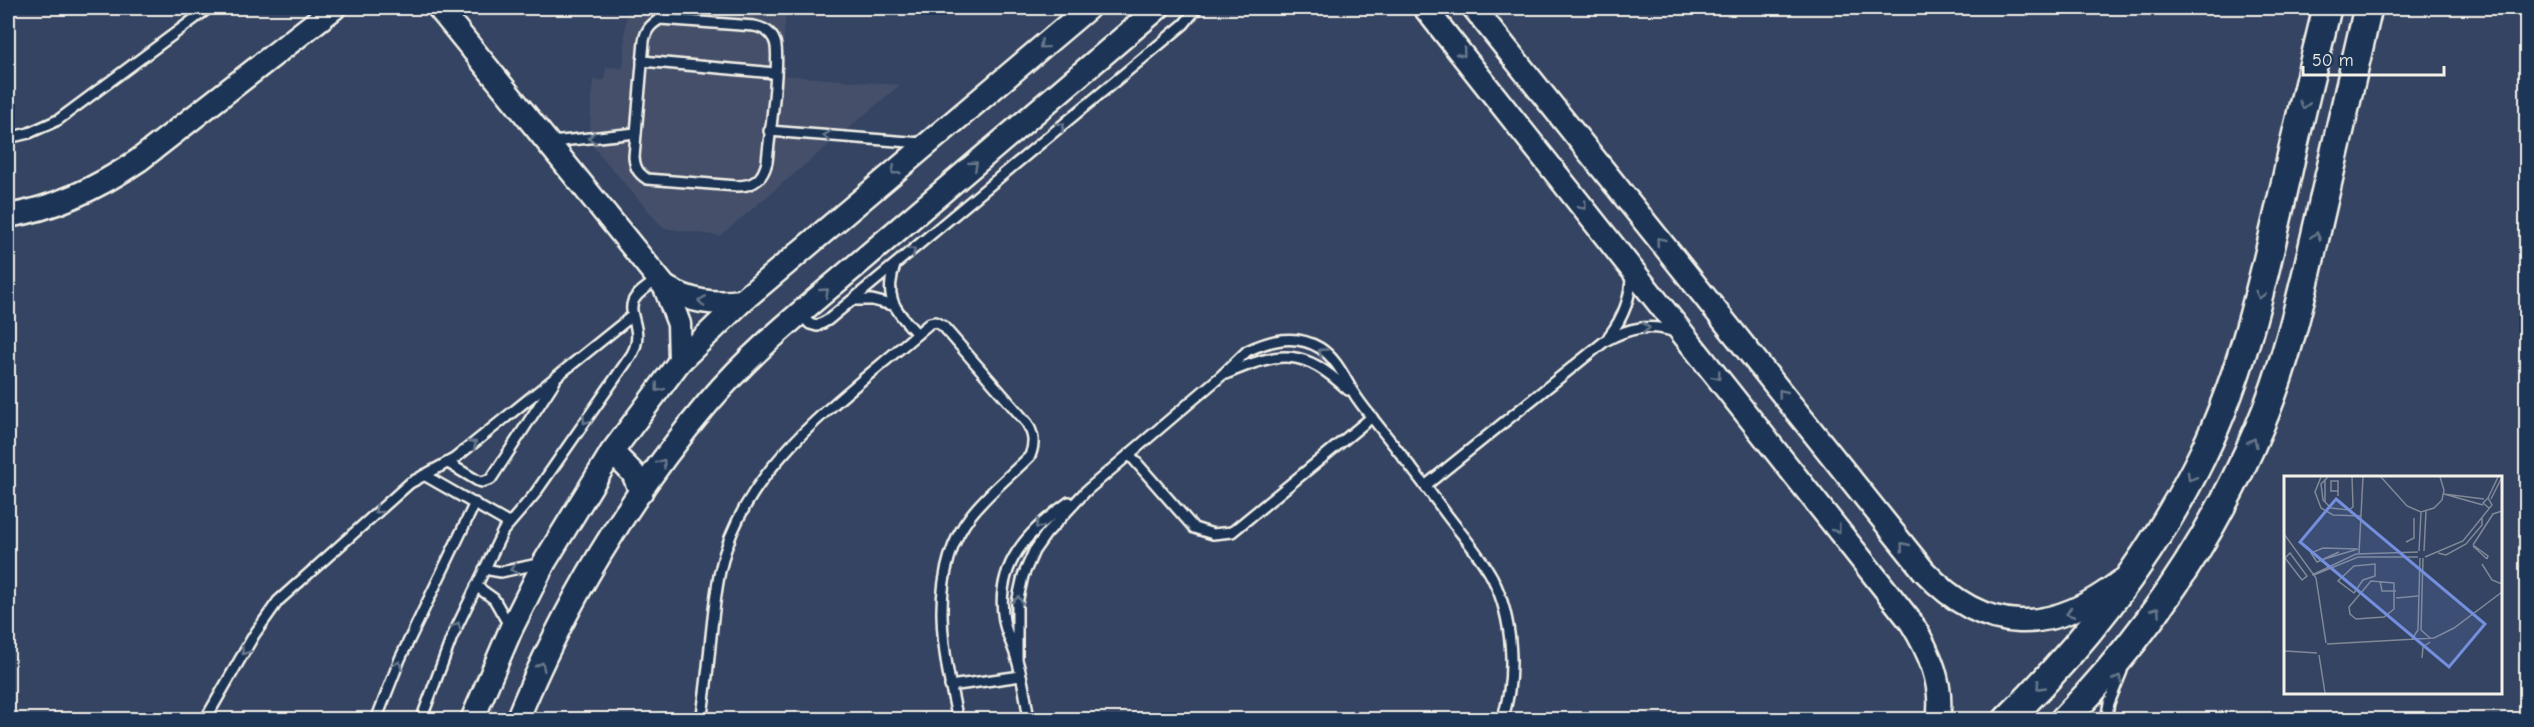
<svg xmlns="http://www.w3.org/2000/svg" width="2534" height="727" viewBox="0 0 2534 727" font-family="'Comic Neue',sans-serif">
<rect width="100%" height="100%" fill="#344462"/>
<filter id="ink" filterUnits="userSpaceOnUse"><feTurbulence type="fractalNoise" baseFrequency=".0167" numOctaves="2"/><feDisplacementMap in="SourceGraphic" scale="12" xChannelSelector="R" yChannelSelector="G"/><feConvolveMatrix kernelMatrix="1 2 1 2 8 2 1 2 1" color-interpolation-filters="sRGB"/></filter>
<g filter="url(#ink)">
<path fill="#444f6a" d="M630,8H767V9L786,11L781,75L900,85L720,236L663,228L589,142L593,80H604L606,67L623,68L626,18Z"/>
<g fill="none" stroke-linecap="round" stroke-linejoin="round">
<g stroke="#f4f1e8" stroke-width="14">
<g id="service">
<path d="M660,19L754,26C763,28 771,31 775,42C781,58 769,139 767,162C763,179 754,186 737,186L647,179C638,173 635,168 634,157L644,41C646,30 650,25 660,19Z"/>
<path d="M642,61L775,73"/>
<path d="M769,131L922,143"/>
<path d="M8,138L29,133L58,120L209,8"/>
<path d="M552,142L636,133"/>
<path d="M895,265C883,299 896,310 917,334"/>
<path d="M853,300H872L892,305"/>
<path d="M800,314L810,324L817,326L828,320L1184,24L1197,8"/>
<path d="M1609,336C1623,318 1631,298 1631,275"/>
<path d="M1226,374C1281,350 1303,348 1348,390"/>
<path d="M1129,454L1194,528L1213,534L1232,532L1372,417"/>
<path d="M448,463L478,481L482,482L491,479L555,381"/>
<path d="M424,475L508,523"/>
<path d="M1425,486L1605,341C1628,328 1650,323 1675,332"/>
<path d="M484,569L501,572L542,563"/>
<path d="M476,586L494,599L510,627"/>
<path d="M1017,658V603L1023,576L1034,551L1046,534L1086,491L1221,376L1247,351C1270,340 1296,333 1320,348C1337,359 1345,379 1355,395C1362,406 1370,415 1377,424C1401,454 1424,484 1447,515C1462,535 1480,555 1492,577C1513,618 1517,676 1502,720"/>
<path d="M950,686L1021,676"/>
<path d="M205,720L254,635L278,601L410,483L454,459L632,316"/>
<path d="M376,720L400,659L475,503"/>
<path d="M421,720L452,637L503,531L534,495L632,354C646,329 624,313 635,298C640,291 650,285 657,280"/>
<path d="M701,720C710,670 710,620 720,571C742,466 841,400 917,334L930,323L935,322L943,326L1027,423C1034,435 1035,443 1030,456C1011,475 988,493 971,515C926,573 943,654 958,720"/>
<path d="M1029,720C1026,700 1023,679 1017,660C1014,647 1006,634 1004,621C994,565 1028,531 1069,502"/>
<path d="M2106,720L2109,703L2122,671"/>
</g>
</g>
<g stroke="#f4f1e8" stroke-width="27">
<g id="tertiary">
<path d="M439,8L665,287L679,324L680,361"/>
<path d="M1425,8L1911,622C1929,651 1944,684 1938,720"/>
<path d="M1474,8L1924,571C1985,636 2051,636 2121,581"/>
<path d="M8,216C56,208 98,188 139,160L334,8"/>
<path d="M665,287C691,302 713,305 742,301"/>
<path d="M612,452L633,473L641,492"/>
<path d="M472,720L511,629L544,563L612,452L680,361L742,301L1088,8"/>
<path d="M517,720C563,607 629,496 708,403C758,344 821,296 880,245C973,166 1065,87 1158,8"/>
</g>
</g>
<g stroke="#f4f1e8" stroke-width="32">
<g id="secondary">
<path d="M2007,720C2082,646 2147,563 2195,470C2243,378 2264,276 2287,176C2299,119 2314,64 2327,8"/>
<path d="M2064,720C2147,635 2213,536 2259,428C2284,370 2299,307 2313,246C2332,166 2350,87 2368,8"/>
</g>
</g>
<use href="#service" stroke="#1d3557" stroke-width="9"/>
<use href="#tertiary" stroke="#1d3557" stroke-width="22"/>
<use href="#secondary" stroke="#1d3557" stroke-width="27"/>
</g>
<defs><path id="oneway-chevron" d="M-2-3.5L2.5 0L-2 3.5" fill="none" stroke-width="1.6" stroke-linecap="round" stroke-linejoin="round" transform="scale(1.5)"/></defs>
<g stroke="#68778a">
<use href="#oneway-chevron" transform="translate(1043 45) rotate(140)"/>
<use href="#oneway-chevron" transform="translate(1462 53) rotate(51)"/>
<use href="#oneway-chevron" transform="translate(2304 105) rotate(104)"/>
<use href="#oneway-chevron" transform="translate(1061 126) rotate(-40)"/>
<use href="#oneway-chevron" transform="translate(827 136) rotate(-175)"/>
<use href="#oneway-chevron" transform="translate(592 138) rotate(173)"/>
<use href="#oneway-chevron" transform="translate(974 165) rotate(-41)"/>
<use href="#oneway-chevron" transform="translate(895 171) rotate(140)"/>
<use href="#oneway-chevron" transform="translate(1583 206) rotate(51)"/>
<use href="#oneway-chevron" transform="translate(2316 236) rotate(-76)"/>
<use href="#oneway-chevron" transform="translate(1660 241) rotate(-129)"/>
<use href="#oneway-chevron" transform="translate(912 251) rotate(-40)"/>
<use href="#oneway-chevron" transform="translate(825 292) rotate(-41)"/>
<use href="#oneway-chevron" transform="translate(2260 295) rotate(104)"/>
<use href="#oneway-chevron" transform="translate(702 301) rotate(-171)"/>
<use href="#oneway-chevron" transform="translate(1646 328) rotate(-1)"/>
<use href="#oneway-chevron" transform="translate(1322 352) rotate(-144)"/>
<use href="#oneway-chevron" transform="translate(1717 376) rotate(52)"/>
<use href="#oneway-chevron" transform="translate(659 388) rotate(128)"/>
<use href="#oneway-chevron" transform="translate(1782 393) rotate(-129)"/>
<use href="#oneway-chevron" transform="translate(586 420) rotate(125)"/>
<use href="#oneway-chevron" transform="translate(2253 442) rotate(-66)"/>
<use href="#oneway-chevron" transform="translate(473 444) rotate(-39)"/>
<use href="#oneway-chevron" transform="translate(662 463) rotate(-54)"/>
<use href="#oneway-chevron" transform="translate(2191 477) rotate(120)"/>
<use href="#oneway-chevron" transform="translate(378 510) rotate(138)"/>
<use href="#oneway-chevron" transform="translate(1039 525) rotate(138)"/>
<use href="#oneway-chevron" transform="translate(1837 529) rotate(52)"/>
<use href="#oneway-chevron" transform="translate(1904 546) rotate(-129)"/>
<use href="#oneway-chevron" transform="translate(514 569) rotate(168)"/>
<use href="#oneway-chevron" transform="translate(1018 600) rotate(-81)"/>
<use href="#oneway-chevron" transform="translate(2156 611) rotate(-55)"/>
<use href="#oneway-chevron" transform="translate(2070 613) rotate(161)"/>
<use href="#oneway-chevron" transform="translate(457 626) rotate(-66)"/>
<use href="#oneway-chevron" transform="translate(245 651) rotate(122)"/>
<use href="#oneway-chevron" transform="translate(398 665) rotate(-67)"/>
<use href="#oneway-chevron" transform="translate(541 666) rotate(-64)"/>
<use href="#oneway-chevron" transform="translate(2118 679) rotate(-67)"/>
<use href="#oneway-chevron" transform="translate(2040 686) rotate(134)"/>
</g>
</g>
<g transform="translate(2284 476)">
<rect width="218" height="218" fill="#344462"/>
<path fill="none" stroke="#818998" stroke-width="1.5" d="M37,1L31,16L37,32L49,39L77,40M44,1L37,8L39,24L47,32L65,34L69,31L68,1M97,1L123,30L137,36L150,32L158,24L160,14L156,1M160,18L200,23M160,18L199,29M54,20V5H47V15H54M204,22L214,1M207,23L218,1M41,26V3M0,58L32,102L42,167M122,66L130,62V42M189,69L209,38L218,35M189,69L204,80L203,83M189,70L203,83M135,75L137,36M140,75L142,35M55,76L33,86L27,77L39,72L74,73M6,77L23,100L18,104L1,82ZM75,77L79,1M154,77L162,79L182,68L198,49V41M141,81L179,65L208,29L204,22L199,27L205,32M139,82L137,154L146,162M37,84L74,73M91,88V100L79,104L70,117L54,105L70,90ZM198,88L208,104L218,108M28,99L72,78L134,76M30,99L74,81H134M87,105L110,107V133L100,141L72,143L66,138L65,131ZM96,105L98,115H112M112,122L134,120M128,163L134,154L136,82M43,168L150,162L170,152L218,116M0,175L33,177M35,179L41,217M138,182L139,171L146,166"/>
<path fill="#738fde" fill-opacity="0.15" stroke="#738fde" stroke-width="3" d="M52,23L201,148L165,191L16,66Z"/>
<rect width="218" height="218" fill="none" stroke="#f4f1e8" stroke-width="3"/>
</g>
<rect width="2534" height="727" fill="none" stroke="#1d3557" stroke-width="30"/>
<rect x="15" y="15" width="2504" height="697" fill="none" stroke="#f4f1e8" stroke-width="2" filter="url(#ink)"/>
<path d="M2303 66v9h141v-9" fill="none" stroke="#f4f1e8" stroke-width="3"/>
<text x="2312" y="66" font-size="18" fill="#f4f1e8" stroke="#1d3557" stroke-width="4.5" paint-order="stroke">50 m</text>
</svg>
